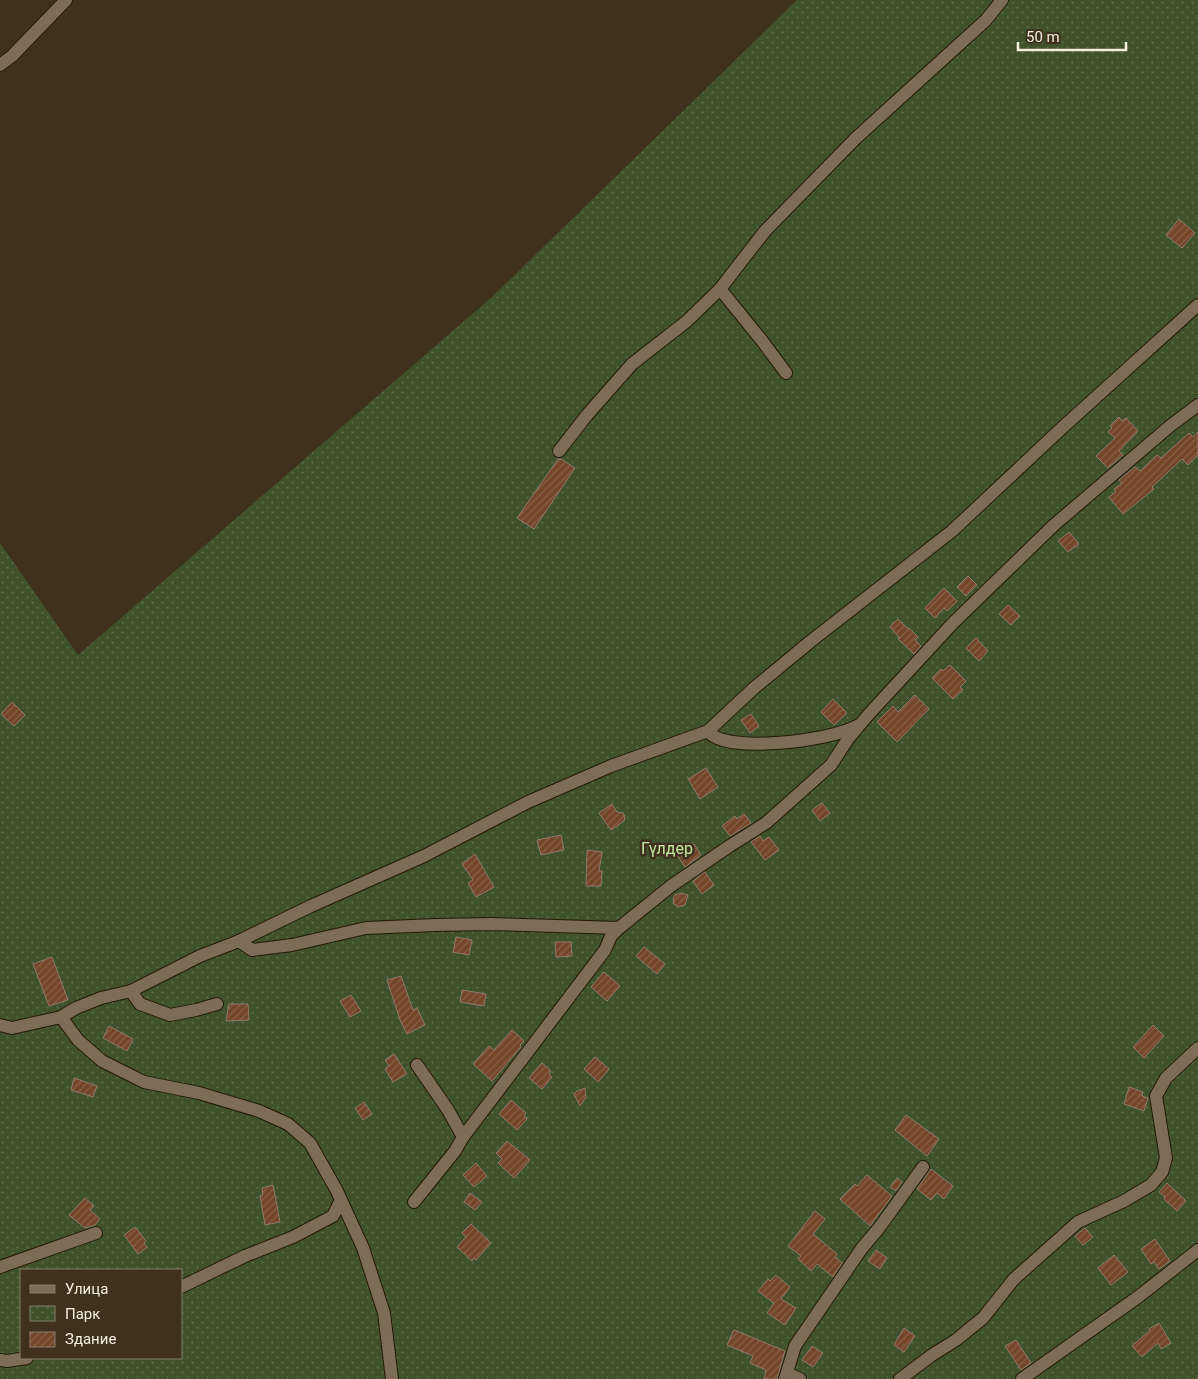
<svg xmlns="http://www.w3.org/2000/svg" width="1198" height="1379" viewBox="0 0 1198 1379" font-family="Roboto,sans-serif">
<defs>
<pattern id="park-dots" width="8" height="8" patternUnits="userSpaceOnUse" patternTransform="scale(1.25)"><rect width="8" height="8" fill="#3f522b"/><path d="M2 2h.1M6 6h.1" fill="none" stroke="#5c6b49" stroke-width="1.8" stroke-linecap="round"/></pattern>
<pattern id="building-hatch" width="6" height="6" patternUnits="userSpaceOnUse" patternTransform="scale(1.25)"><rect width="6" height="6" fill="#734529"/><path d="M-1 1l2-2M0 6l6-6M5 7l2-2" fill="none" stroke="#886048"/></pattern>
</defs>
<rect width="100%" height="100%" fill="#3f311e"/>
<path fill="url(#park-dots)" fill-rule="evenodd" d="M797,0H1198V1379H0V543L78,655L492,297ZM21,1270H181V1358H21Z"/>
<g fill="url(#building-hatch)" stroke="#917a6c">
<path d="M1179,219L1195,233L1182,248L1166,235Z"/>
<path d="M1119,417L1122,421L1126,418L1138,431L1119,451L1123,455L1108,468L1096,456L1115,438L1108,432L1112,428L1110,426Z"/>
<path d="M1198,432V455L1188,465L1182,459L1152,487L1154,489L1123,514L1109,497L1116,492L1114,489L1122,483L1119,480L1135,467L1140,471L1157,455L1161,458L1189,433L1193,437Z"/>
<path d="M558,459H561L575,468L534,529L517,518Z"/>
<path d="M1069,532L1079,544L1068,552L1058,541Z"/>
<path d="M968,576L977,585L966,596L957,587Z"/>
<path d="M944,588L957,601L947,611L944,608L935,618L925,608Z"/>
<path d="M1008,605L1020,616L1011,625L999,614Z"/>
<path d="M898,619L908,629L909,628L918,637L915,640L921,646L914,654L898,639L900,638L890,627Z"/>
<path d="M976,638L988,651L979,661L966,648Z"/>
<path d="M950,665L966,681L960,687L963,690L953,699L932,678L941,669L943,671Z"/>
<path d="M915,695L929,709L897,742L877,722L893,706L898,712Z"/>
<path d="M833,699L847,713L834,725L821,712Z"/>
<path d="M12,702L25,715L14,726L1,714Z"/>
<path d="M751,714L759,726L750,733L741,720Z"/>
<path d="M706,768L718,787L700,799L688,779Z"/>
<path d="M822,803L830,813L820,821L812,810Z"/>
<path d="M612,804L617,812L623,813L625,817L624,821L611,830L599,813Z"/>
<path d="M744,814L751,823L730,836L722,826L735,816L737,819Z"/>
<path d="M561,835L564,850L541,855L537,840Z"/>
<path d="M760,836L763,841L769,837L779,850L765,860L751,842Z"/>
<path d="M694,844L701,855L685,867L677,855Z"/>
<path d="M587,850L602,852L599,871H602L601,886H586Z"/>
<path d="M475,854L494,887L476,897L468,883L473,880L462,864Z"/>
<path d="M705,872L714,885L702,894L693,881Z"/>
<path d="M680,893L688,895L685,905L679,907L674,904L673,899L675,895Z"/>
<path d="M456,937L472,940L469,955L453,952Z"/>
<path d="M555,942H571L572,956L556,957Z"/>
<path d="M644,947L665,964L657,974L636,956Z"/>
<path d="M52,957L68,1000L49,1006L33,964Z"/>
<path d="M604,972L620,986L607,1001L591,987Z"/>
<path d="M401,976L413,1010L417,1008L425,1025L407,1034L400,1020L387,980Z"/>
<path d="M462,990L486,994L484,1006L460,1002Z"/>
<path d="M351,995L361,1011L350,1017L340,1001Z"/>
<path d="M229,1004H248L249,1020L226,1021Z"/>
<path d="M1153,1025L1164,1036L1144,1058L1133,1047Z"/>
<path d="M109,1026L133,1039L127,1051L103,1038Z"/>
<path d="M512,1030L524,1041L520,1045L521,1047L492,1081L473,1064L489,1046L494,1050Z"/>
<path d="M394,1054L407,1074L393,1082L385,1069L389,1066L385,1060Z"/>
<path d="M595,1057L609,1069L598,1082L584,1069Z"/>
<path d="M542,1063L551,1071L549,1074L552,1077L542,1089L529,1078Z"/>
<path d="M74,1078L97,1086L93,1097L71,1090Z"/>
<path d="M1129,1087L1143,1092L1142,1096L1148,1098L1144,1111L1124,1104Z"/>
<path d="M585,1088L586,1097L580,1106L574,1094L577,1091Z"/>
<path d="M511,1100L526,1113L524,1116L527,1119L517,1130L499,1114Z"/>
<path d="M364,1102L372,1114L363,1120L355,1108Z"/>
<path d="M906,1115L939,1139L927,1156L895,1130Z"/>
<path d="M507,1141L530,1160L514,1178L498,1163L502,1159L496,1153Z"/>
<path d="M476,1163L487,1176L474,1187L463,1175Z"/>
<path d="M931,1169L953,1186L944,1199L937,1193L931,1200L917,1189Z"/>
<path d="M867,1175L892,1196L870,1226L840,1199L855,1184L857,1186Z"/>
<path d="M897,1178L902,1182L896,1191L890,1187Z"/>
<path d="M1167,1183L1186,1201L1177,1211L1164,1199L1165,1197L1159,1192Z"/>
<path d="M273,1185L280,1222L265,1225L260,1196L263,1195L262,1188Z"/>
<path d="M470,1193L482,1202L475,1210L464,1202Z"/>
<path d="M85,1198L94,1206L90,1210L100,1219L95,1225L85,1228L69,1215Z"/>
<path d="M815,1211L825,1219L813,1234L837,1254L835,1257L842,1263L833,1277L817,1264L811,1271L798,1259L801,1256L788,1246Z"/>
<path d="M471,1224L491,1243L476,1260L474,1258L472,1261L457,1247L466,1237L462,1233Z"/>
<path d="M135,1227L146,1241L144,1243L147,1247L138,1254L124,1235Z"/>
<path d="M1085,1228L1093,1237L1083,1245L1075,1236Z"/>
<path d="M1155,1239L1170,1261L1159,1269L1154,1262L1151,1264L1141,1249Z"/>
<path d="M876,1250L887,1258L880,1269L868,1261Z"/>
<path d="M1114,1255L1128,1272L1111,1285L1098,1268Z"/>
<path d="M776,1275L790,1287L781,1299L796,1308L785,1325L767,1313L774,1303L758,1291L768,1279L770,1281Z"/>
<path d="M1159,1323L1171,1343L1161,1349L1158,1343L1142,1357L1132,1346L1150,1330L1149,1329Z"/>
<path d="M904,1328L915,1336L904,1352L894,1345Z"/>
<path d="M734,1330L785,1351L777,1379H764L766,1370L750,1363L753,1356L727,1345Z"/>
<path d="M1016,1340L1031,1363L1021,1370L1005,1346Z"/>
<path d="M812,1346L823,1353L813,1367L802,1360Z"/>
</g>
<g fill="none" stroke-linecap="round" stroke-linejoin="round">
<g stroke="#251807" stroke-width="14">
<g id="minor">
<path d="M0,65L12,56L66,0"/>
<path d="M786,373L763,342L720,289L765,231L856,138L986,20L1002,0"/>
<path d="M559,451L587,415L632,364L687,321L720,289"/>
<path d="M708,731C725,755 833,740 857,726"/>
<path d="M239,941L252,950L292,945L366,928L435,925L491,924L619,928"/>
<path d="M131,991L140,1004L170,1015L196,1010L217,1004"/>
<path d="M61,1017L78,1040L102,1061L144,1082L199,1093L259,1111L288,1124L310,1143L337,1191L363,1248L384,1313L392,1379"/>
<path d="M0,1025L12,1028L61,1017L76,1008L101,998L131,991L200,956L239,941L311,906L424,856L528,802L611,766L708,731L754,688L811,641L952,531L1063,427L1198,305"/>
<path d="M417,1065L448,1110L463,1137"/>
<path d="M414,1202L455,1151L463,1137L605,950L611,936L619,928L671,886L728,847L766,823L831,765L848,739L869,714L953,623L1054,525L1170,426L1198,405"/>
<path d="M0,1267L96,1233"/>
<path d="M181,1287L245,1256L293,1237L333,1216L341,1200"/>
<path d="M0,1360L7,1361L27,1358"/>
<path d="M787,1373L800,1379"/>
<path d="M785,1379L795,1346L862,1248L879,1228L923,1167"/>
<path d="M900,1379L932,1355L956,1340L983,1318L1014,1279L1078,1222L1124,1201L1151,1185L1162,1172L1166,1158L1156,1096L1166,1078L1198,1048"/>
<path d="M1022,1379L1138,1297L1198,1250"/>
</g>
</g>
<use href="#minor" stroke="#7c6c58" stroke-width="12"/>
</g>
<g text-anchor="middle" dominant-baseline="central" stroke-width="5" stroke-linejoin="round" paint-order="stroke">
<g font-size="16" fill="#c0e79d" stroke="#3f311e">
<text x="667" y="848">Гүлдер</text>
</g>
</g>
<rect x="20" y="1269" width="162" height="90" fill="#3f311e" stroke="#897d6c"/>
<rect x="30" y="1285" width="25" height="8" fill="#7c6c58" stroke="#897d6c"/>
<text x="65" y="1294" font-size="15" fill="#f7eee2">Улица</text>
<rect x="30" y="1306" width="25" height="15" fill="url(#park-dots)" stroke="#897d6c"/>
<text x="65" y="1319" font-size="15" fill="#f7eee2">Парк</text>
<rect x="30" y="1332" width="25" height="15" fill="url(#building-hatch)" stroke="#897d6c"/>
<text x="65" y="1344" font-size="15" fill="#f7eee2">Здание</text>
<path d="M1018 42v8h108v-8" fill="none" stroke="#f7eee2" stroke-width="2.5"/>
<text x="1026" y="42" font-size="15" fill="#f7eee2" stroke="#3f311e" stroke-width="4" paint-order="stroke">50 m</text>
</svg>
